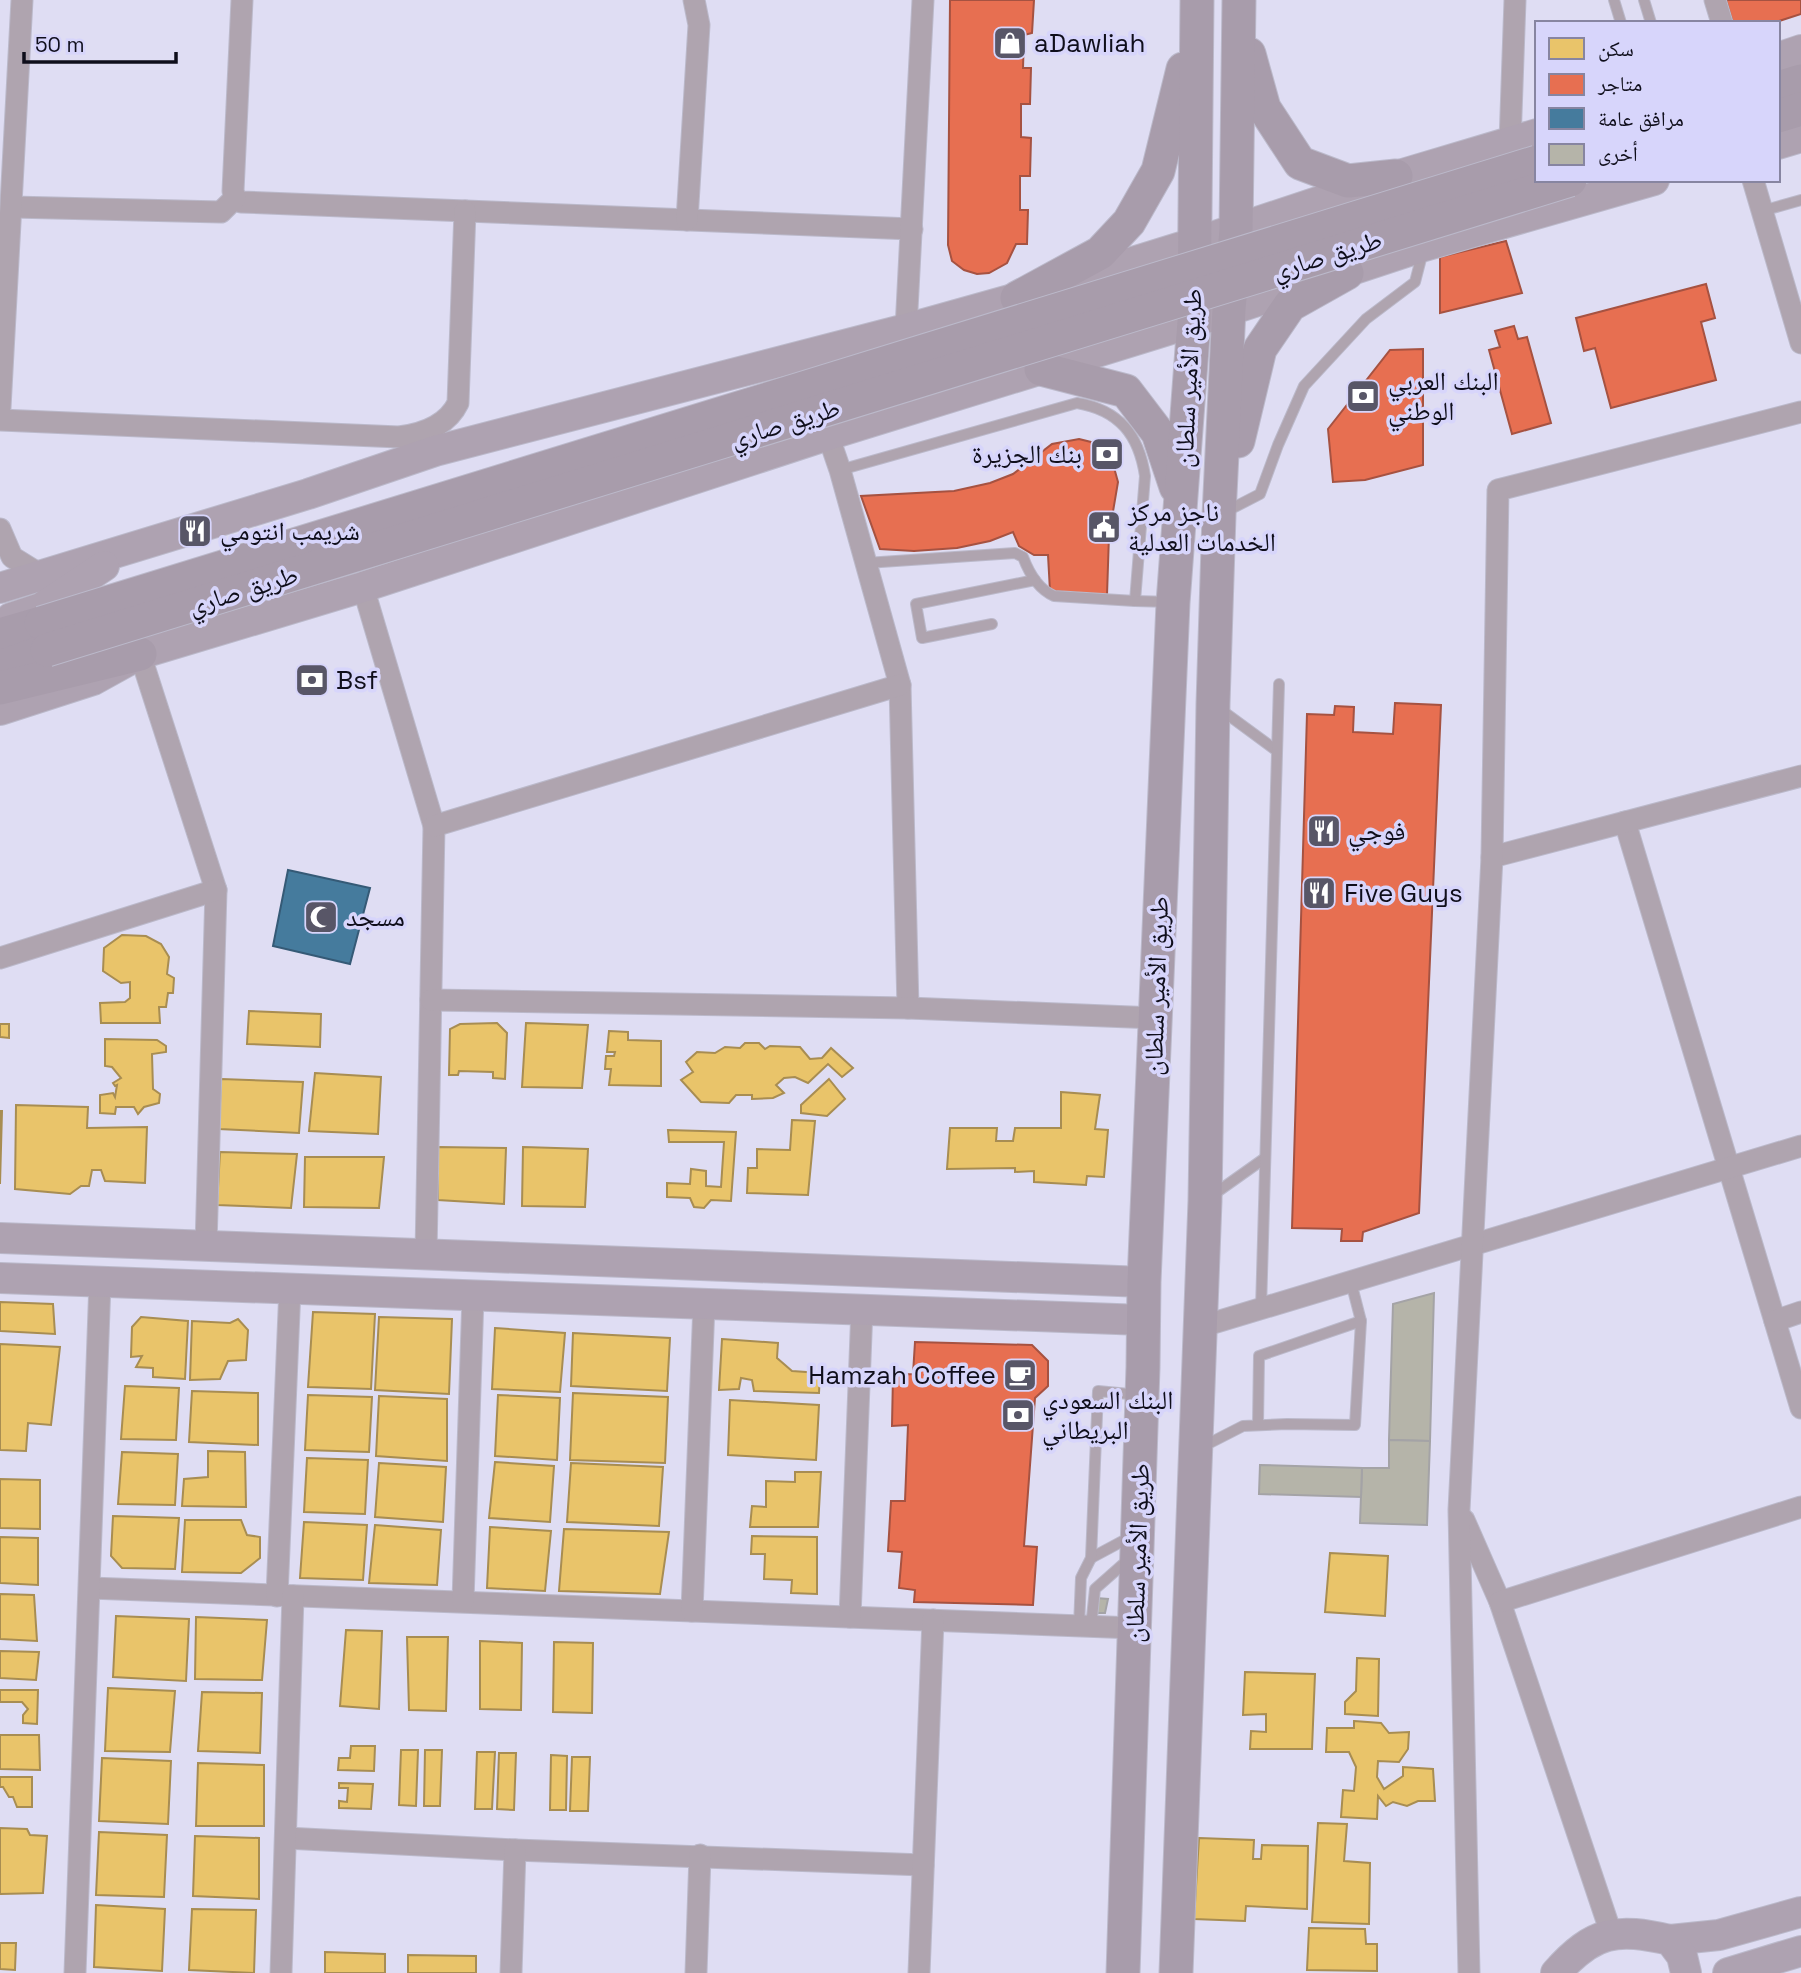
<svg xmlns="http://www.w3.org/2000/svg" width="1801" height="1973" viewBox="0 0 1801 1973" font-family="'Space Grotesk','Noto Naskh Arabic',sans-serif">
<rect width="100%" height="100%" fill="#dfddf3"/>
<g fill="#e9c46a" stroke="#a88d52" stroke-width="2">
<path d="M122,935L146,936L161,944L169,957L167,974L174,978L173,993H168L166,1007H159L160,1023H101L100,1003L125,1002L130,998V982L121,983L103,971L104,948Z"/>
<path d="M249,1011L321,1014L320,1047L247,1044Z"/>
<path d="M497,1023L507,1033L505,1079L493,1078V1072L459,1071L458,1075H449L450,1029L460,1024Z"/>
<path d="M526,1023L588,1025L582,1088L522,1087Z"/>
<path d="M0,1024H9V1038L0,1037Z"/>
<path d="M609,1031L628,1032V1040L661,1041V1086L609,1085L611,1069H605L606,1056H614L615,1052H607Z"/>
<path d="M105,1039L157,1040L166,1046V1052L152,1054L153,1089L160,1094L159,1103L144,1107L138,1114L134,1107H116L115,1114L100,1113V1095L113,1093L115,1097L117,1085L115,1086L113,1083L121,1078L112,1067L105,1066Z"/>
<path d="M745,1043H759L765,1049L770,1046L800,1047L810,1059L822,1058L831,1048L853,1068L842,1077L828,1064L808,1083L795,1077L784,1078L776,1085L784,1093L773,1098L752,1099V1095H736L729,1103L701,1102L681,1080L693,1072L686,1062L697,1052L715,1053L725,1047L740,1048Z"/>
<path d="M315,1073L381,1077L378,1134L309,1131Z"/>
<path d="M221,1079L303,1082L299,1133L219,1129Z"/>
<path d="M829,1079L845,1099L827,1116L801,1113V1105Z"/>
<path d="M1061,1092L1100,1095L1095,1129L1108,1130L1104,1177L1087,1176L1086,1185L1034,1182V1171L1015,1172V1168L947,1169L950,1128H997L996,1141H1013L1015,1128H1061Z"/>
<path d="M16,1105L88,1107L87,1128L147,1127L145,1183L105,1181L101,1170H92L89,1186H81L70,1194L15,1189Z"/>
<path d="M0,1111H2L0,1184Z"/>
<path d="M792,1120L815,1121L808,1195L747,1193L748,1168H757V1149L790,1150Z"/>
<path d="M668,1130L736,1132L731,1201L711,1200L704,1208L694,1207L690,1198L667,1197V1183L690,1184L691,1169L706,1171V1186L721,1187L724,1142H669Z"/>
<path d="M438,1147L506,1148L504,1204L438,1200Z"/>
<path d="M523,1147L588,1149L585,1207L522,1206Z"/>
<path d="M220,1152L297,1154L291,1208L217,1205Z"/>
<path d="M305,1157H384L379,1208L304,1207Z"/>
<path d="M0,1302L53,1304L55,1334L0,1331Z"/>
<path d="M313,1312L375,1314L371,1389L308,1387Z"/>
<path d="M141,1317L188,1321L185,1379L153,1377V1368L136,1367L142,1356L131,1357L132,1327Z"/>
<path d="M379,1317L452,1319L449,1394L375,1390Z"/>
<path d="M238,1319L248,1330L246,1360L228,1361L220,1379L190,1380L192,1321L230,1323Z"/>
<path d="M495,1328L565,1333L560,1392L492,1389Z"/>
<path d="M573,1333L670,1338L667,1391L571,1386Z"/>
<path d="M722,1339L778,1343L777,1358L792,1371L820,1373L819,1393L754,1391L752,1380L741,1378L739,1389L719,1390Z"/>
<path d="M0,1344L60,1347L51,1425L28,1423L26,1451L0,1450Z"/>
<path d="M125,1386L179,1388L176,1440L121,1439Z"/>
<path d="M192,1391L258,1393V1445L189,1442Z"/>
<path d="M573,1393L668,1397L665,1463L570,1460Z"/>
<path d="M308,1395L372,1397L369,1452L305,1450Z"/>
<path d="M498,1395L560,1398L557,1460L495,1456Z"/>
<path d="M379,1396L447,1399V1461L376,1456Z"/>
<path d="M730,1400L819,1405L816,1460L728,1455Z"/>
<path d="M208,1451L245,1452L246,1507L182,1506L184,1479L208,1477Z"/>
<path d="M122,1452L178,1454L175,1505L118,1504Z"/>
<path d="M307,1458L368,1460L365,1514L304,1512Z"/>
<path d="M495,1462L554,1466L550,1522L489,1518Z"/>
<path d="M379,1463L446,1467L443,1522L375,1517Z"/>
<path d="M571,1463L663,1467L659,1526L567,1522Z"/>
<path d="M795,1472H821L818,1527H750L752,1506L766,1507V1481L795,1482Z"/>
<path d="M0,1479L40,1480V1529L0,1528Z"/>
<path d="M113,1516L179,1518L175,1569L122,1568L111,1556Z"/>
<path d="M185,1520H241L247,1535L260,1537V1558L241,1573L182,1572Z"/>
<path d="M304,1522L367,1525L363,1580L300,1578Z"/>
<path d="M375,1525L441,1530L437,1585L369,1583Z"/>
<path d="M490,1527L551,1531L545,1591L487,1588Z"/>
<path d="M564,1529L669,1532L660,1594L559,1591Z"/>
<path d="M752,1536L817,1537V1594L791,1593L792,1580L764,1579L765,1554H751Z"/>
<path d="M0,1537L38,1538V1585L0,1583Z"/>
<path d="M1330,1553L1388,1556L1385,1616L1325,1612Z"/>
<path d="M0,1594L34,1595L37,1641L0,1639Z"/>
<path d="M116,1616L189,1619L186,1681L113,1677Z"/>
<path d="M196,1617L267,1620L262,1680L195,1679Z"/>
<path d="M346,1630L382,1631L379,1709L340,1706Z"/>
<path d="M407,1637H448L446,1711L409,1710Z"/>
<path d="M480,1641L522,1643L521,1710L480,1709Z"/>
<path d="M554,1642L593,1643L592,1713L553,1712Z"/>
<path d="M0,1651L39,1652L36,1680L0,1678Z"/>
<path d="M1357,1658L1379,1659L1378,1716L1345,1714V1702L1356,1691Z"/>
<path d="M1245,1672L1315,1674L1312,1749H1250L1251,1731L1266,1732V1714L1243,1715Z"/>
<path d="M108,1688L175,1691L170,1752L105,1751Z"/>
<path d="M0,1690H38L37,1724L23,1723V1715L28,1709L22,1702H0Z"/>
<path d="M202,1692L262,1693L260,1753L198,1751Z"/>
<path d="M1354,1721L1381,1723L1389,1733L1409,1732L1408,1749L1399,1762L1378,1761L1377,1777L1384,1789L1403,1776V1767L1433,1769L1435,1801H1418L1407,1806L1393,1802L1386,1806L1378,1796L1377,1819L1341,1817L1343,1790L1354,1791L1356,1767L1349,1752H1326L1327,1728H1354Z"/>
<path d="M0,1735H39L40,1770L0,1769Z"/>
<path d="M351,1746H375L374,1771L338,1770L339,1758H350Z"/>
<path d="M401,1750H418L416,1806L399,1805Z"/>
<path d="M425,1750H442L440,1806H424Z"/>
<path d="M477,1752H495L492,1809H475Z"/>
<path d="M499,1753H516L514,1810L497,1809Z"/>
<path d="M551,1755L567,1756L566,1810H550Z"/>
<path d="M572,1757H590L588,1811H570Z"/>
<path d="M102,1758L171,1761L168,1824L99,1821Z"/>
<path d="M198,1763L264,1765V1826H196Z"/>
<path d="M0,1777H32V1807H17L13,1797H9L3,1787H0Z"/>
<path d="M339,1783L373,1784L371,1809L339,1808V1801L347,1802L348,1788H339Z"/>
<path d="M1318,1823L1347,1824L1344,1861L1370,1863L1369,1924L1312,1922Z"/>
<path d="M0,1828L27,1829L30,1835L47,1836L43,1893L0,1894Z"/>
<path d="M99,1832L167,1835L164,1897L96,1895Z"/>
<path d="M195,1836L259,1838V1899L193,1896Z"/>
<path d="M1199,1838L1254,1840L1253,1859H1261L1262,1845L1308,1846L1307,1909L1246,1906L1245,1921L1194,1919Z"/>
<path d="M96,1905L165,1909L162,1971L94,1967Z"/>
<path d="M192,1909L256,1910L254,1973L189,1970Z"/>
<path d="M1309,1928L1365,1929L1366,1944H1377V1971L1307,1970Z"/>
<path d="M0,1943H16L15,1970L0,1969Z"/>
<path d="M325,1952L385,1954V1973H325Z"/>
<path d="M408,1955L476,1956V1973H408Z"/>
</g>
<g fill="#e76f51" stroke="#a65241" stroke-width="2">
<path d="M950,0H1034L1032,33L1024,35L1023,68H1031L1030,104H1021V137L1031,138L1030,176H1020V210H1028L1027,244H1016L1007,263L989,273L977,274L964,270L952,261L948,245Z"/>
<path d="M1726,0H1801V14L1773,23H1733Z"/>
<path d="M1506,241L1522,293L1440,313V257Z"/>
<path d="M1706,284L1715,318L1701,322L1716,380L1611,408L1595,348L1584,351L1576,318Z"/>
<path d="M1514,326L1518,339L1527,337L1551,423L1512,434L1489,350L1500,347L1495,331Z"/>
<path d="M1423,349V465L1365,480L1333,482L1328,429L1390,350Z"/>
<path d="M1079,439L1095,443L1106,453L1113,464L1118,482L1109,535L1107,595L1050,591L1048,555H1034L1019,546L1013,532L990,541L957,548L914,551L880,549L861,496L954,491L990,483L1013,474L1052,444Z"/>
<path d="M1395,703L1441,705L1419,1213L1363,1232L1362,1241H1341L1342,1229L1292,1228L1307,714L1334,715L1335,706L1354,707L1353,732L1393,734Z"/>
<path d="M915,1342L1032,1345L1048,1361V1386L1035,1398L1024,1546L1037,1547L1033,1605L914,1602L915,1590L899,1588L902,1552L888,1551L891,1501H905L908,1425L892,1426L893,1375L913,1374Z"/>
</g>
<path fill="#457b9d" stroke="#355a76" stroke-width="2" d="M288,870L370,888L350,964L273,946Z"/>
<g fill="#b5b4a9" stroke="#a4a3a6" stroke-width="2">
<path d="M1434,1293L1430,1441L1389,1440L1393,1304Z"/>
<path d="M1389,1440L1430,1441L1427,1525L1360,1523L1362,1468H1389Z"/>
<path d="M1260,1465L1362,1468L1361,1497L1259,1494Z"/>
<path d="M1096,1598L1108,1599L1105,1613H1098L1095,1610Z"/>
</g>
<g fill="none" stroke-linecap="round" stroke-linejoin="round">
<g stroke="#bbb9ca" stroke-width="12">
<g id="lane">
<path d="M1614,0L1621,23"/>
<path d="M1644,0L1651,23"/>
<path d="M1762,211L1801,200"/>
<path d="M840,470L1077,403C1119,410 1139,435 1145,476L1135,601L1054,596C1038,589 1029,573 1023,557L1015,553L866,563"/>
<path d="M1225,512L1260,494L1278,445L1304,386L1366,319L1415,282L1423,251"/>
<path d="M1135,601L1171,602"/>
<path d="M992,624L922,638L916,604L1035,580"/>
<path d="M1220,709L1277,751"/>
<path d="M1210,1197L1265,1158"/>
<path d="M1351,1282L1361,1321"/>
<path d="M1261,1309L1279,684"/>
<path d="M1200,1448L1243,1426L1287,1424L1355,1425L1361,1321L1259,1356L1258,1425"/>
<path d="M1091,1558L1132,1536"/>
<path d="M1079,1626L1081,1578L1091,1558L1098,1391L1139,1395"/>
<path d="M1091,1627L1095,1589L1130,1558"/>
</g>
</g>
<g stroke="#bbb9ca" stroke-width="23">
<g id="street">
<path d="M1715,0L1722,23"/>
<path d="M1510,143L1515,0"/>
<path d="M1753,180L1801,343"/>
<path d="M235,198L241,202L912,229"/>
<path d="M12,207L221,212L235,198L233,191L242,0"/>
<path d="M687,220L699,25L694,0"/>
<path d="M906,329L923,0"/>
<path d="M0,408L22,0"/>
<path d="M0,420L399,437C423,434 447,426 458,403L465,211"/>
<path d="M828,435L840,470L900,685L908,1008"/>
<path d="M0,529L12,557L41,575"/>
<path d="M363,587L434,826L426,1254"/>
<path d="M140,654L216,890L206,1246"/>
<path d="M1625,822L1801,1408"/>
<path d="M434,826L900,685"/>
<path d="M1492,857L1801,776"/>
<path d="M0,958L216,890"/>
<path d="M431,1000L908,1008L1155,1018"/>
<path d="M1775,1321L1801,1312"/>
<path d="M1200,1327L1801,1146"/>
<path d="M1464,1520L1500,1602L1611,1933"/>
<path d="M90,1588L1134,1628"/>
<path d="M277,1596L290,1288"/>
<path d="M463,1601L473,1296"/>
<path d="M1500,1602L1801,1507"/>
<path d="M692,1611L704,1304"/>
<path d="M850,1617L862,1308"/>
<path d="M286,1838L515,1850L923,1865"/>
<path d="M75,1973L100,1282"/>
<path d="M281,1973L293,1596"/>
<path d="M511,1973L515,1850"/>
<path d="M696,1973L700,1855"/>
<path d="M919,1973L933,1620"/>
<path d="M1469,1973L1459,1510L1492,857L1498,490L1801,412"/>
</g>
</g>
<g stroke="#bbb9ca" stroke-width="32">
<g id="secondary">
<path d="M1778,58L1801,50"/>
<path d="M1778,144L1801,137"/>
<path d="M0,588L308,494L435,451L906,329L1017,298L1194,243L1396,176L1537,134"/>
<path d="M11,618L41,608L104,566"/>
<path d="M0,710L93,680L140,654L363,587L828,435L1194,322L1424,246L1654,180"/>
<path d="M0,1238L1144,1282"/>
<path d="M0,1278L1143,1320"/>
<path d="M1670,1940L1719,1935L1801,1912"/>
<path d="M1556,1973C1594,1930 1617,1928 1670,1940L1682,1956L1686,1973"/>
<path d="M1728,1973L1801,1951"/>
</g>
</g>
<g stroke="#bbb9ca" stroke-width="35">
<g id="primary">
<path d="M1249,54L1264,108L1300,163L1348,181L1396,176"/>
<path d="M1778,88L1801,81"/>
<path d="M1778,116L1801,109"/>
<path d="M1017,298L1100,253L1129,222L1158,171L1183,69"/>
<path d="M1041,369L1126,391L1158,433L1176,487"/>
<path d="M1238,441L1260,349L1290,305L1347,273"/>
<path d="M0,635L41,623"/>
<path d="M0,667L47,650"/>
<path d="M0,688L140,654"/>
<path d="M1123,1973L1143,1367L1144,1282L1173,603L1194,322L1197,0"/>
<path d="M1176,1973L1205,1201L1213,704L1219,515L1229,309L1236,230L1239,0"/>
</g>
</g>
<use href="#lane" stroke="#afa4af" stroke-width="10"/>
<use href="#street" stroke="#afa4af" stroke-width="21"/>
<use href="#secondary" stroke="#aea2b1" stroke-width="30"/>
<use href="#primary" stroke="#a89cab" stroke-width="33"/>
<g stroke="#bbb9ca" stroke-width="35" stroke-linecap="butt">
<g id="primary-bridge">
<path d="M41,623L1537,162"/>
<path d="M47,650L1570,180"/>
</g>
</g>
<use href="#primary-bridge" stroke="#a89cab" stroke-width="33"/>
</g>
<defs>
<g id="shop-square" transform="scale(1.75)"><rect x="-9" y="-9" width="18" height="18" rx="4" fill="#585667" stroke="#d7d5fb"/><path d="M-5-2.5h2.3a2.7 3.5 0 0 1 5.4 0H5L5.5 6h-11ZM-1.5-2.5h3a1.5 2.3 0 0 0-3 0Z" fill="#fff"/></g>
<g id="bank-square" transform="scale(1.75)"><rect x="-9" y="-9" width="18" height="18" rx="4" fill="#585667" stroke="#d7d5fb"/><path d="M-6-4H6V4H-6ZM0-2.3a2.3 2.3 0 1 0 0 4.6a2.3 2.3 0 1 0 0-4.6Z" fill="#fff"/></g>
<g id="civic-square" transform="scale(1.75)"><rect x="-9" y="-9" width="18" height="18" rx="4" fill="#585667" stroke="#d7d5fb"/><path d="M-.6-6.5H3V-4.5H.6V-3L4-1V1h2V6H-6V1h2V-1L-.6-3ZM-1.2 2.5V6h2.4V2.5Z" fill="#fff"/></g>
<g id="restaurant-square" transform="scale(1.75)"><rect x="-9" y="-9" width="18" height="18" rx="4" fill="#585667" stroke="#d7d5fb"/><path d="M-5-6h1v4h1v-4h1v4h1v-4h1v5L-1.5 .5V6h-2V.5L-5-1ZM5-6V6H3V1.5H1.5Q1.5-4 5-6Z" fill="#fff"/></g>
<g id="mosque-square" transform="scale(1.75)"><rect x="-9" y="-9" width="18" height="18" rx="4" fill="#585667" stroke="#d7d5fb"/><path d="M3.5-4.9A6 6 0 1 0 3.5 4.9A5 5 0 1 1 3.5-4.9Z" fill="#fff"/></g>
<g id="cafe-square" transform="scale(1.75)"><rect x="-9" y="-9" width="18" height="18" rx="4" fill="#585667" stroke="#d7d5fb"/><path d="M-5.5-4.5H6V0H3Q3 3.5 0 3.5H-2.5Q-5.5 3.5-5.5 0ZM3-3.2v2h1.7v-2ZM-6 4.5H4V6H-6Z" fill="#fff"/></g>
</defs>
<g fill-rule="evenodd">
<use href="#shop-square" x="1010" y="43"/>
<use href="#bank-square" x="1363" y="396"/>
<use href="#bank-square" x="1107" y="454"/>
<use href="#civic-square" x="1104" y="527"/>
<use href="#restaurant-square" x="195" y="531"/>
<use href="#bank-square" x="312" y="680"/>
<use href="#restaurant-square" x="1324" y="831"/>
<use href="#restaurant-square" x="1319" y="893"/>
<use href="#mosque-square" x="321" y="917"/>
<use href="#cafe-square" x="1020" y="1375"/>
<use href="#bank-square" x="1018" y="1415"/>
</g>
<g text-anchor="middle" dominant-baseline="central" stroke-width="7" stroke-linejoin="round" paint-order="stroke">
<g font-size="26" fill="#0f0e1b" stroke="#d7d5fb" text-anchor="start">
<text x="1034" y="43">aDawliah</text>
<text x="1388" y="381">البنك العربي<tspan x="1388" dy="30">الوطني</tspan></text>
<text x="1082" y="454" text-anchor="end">بنك الجزيرة</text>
<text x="1128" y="512">ناجز مركز<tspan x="1128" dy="30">الخدمات العدلية</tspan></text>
<text x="220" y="531">شريمب انتومي</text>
<text x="336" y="680">Bsf</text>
<text x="1348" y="831">فوجي</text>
<text x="1344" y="893">Five Guys</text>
<text x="346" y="917">مسجد</text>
<text x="996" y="1375" text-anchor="end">Hamzah Coffee</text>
<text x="1042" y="1400">البنك السعودي<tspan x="1042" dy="30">البريطاني</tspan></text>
</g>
<g font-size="26" fill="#0f0e1b" stroke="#d7d5fb">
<text transform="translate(1327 255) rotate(-17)">طريق صاري</text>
<text transform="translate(1188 378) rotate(-87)">طريق الأمير سلطان</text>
<text transform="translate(785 423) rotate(-17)">طريق صاري</text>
<text transform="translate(243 590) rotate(-17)">طريق صاري</text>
<text transform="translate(1156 986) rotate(-88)">طريق الأمير سلطان</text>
<text transform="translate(1137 1553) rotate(-88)">طريق الأمير سلطان</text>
</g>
</g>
<rect x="1535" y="21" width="245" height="161" fill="#d7d5fb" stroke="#8785a1" stroke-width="2"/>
<rect x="1549" y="38" width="35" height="21" fill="#e9c46a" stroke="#8785a1" stroke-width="2"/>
<text x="1598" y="56" font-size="21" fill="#0f0e1b">سكن</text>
<rect x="1549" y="74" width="35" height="21" fill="#e76f51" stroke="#8785a1" stroke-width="2"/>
<text x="1598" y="91" font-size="21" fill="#0f0e1b">متاجر</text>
<rect x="1549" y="108" width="35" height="21" fill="#457b9d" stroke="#8785a1" stroke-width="2"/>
<text x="1598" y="126" font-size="21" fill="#0f0e1b">مرافق عامة</text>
<rect x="1549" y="144" width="35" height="21" fill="#b5b4a9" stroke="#8785a1" stroke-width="2"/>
<text x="1598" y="161" font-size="21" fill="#0f0e1b">أخرى</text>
<path d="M24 52v10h152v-10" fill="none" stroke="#0f0e1b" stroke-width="3.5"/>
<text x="35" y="52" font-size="21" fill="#0f0e1b" stroke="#d7d5fb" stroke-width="5" paint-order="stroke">50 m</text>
</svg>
